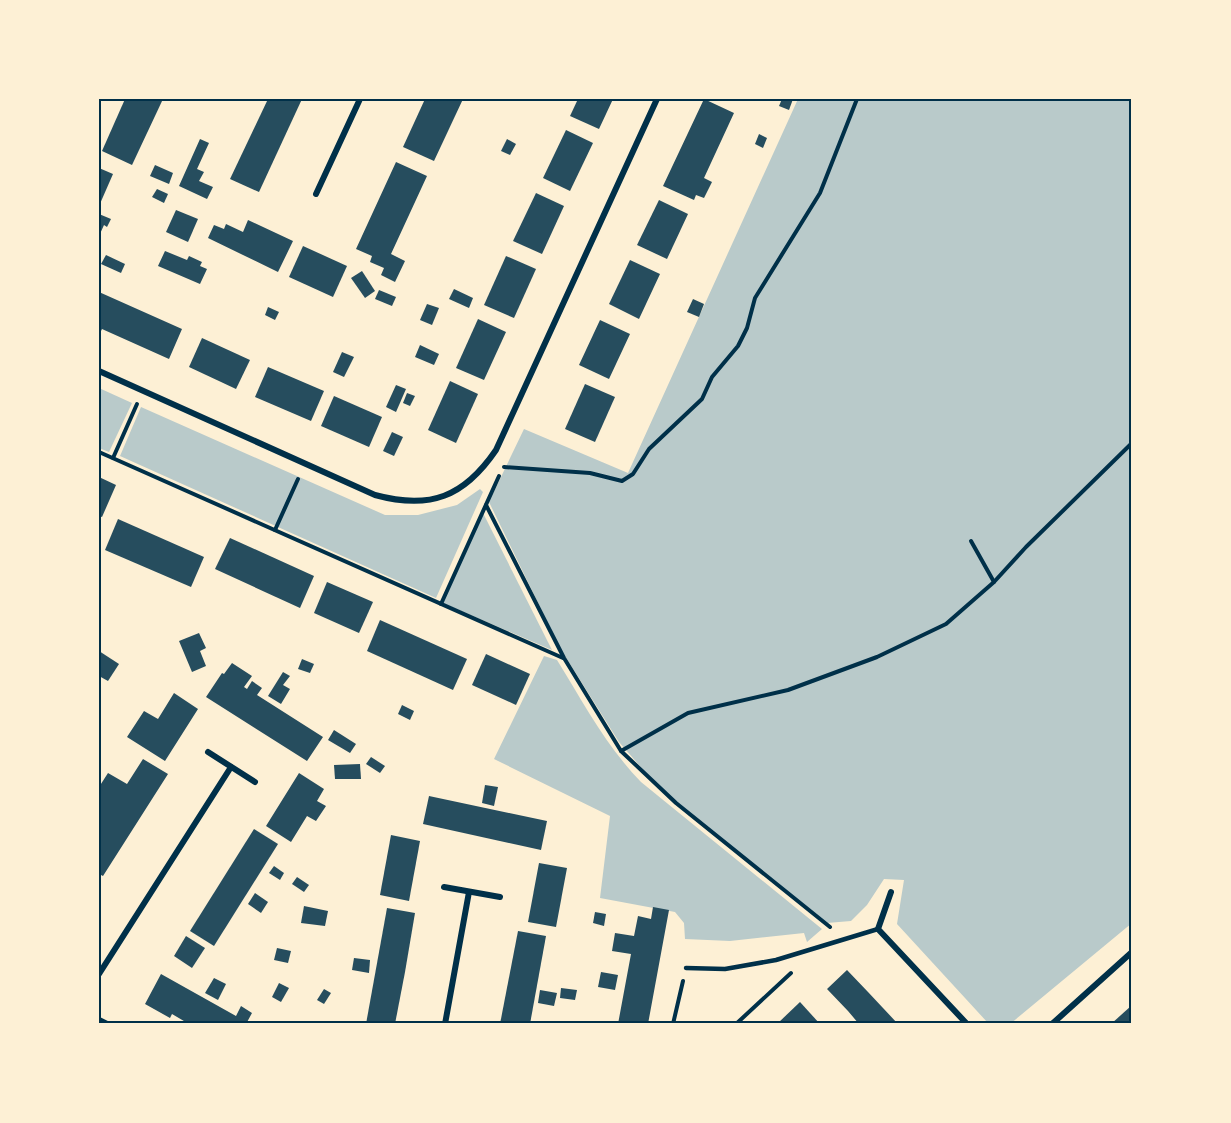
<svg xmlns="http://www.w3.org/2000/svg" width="1231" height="1123" viewBox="0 0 1231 1123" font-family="Inter,sans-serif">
<rect width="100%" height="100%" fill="#fdf0d5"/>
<g fill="#b9caca">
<path d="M798,99H1132V923L1010,1024L988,1023L897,924L904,880L884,879L867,905L851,921L827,923L672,798L646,773L619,742L560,648L489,502L524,429L628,473Z"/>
<path d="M99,388L132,403L109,452L99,448Z"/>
<path d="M141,407L385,515H418L457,505L480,489L483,492L436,598L120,456Z"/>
<path d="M483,513L552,650L443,603Z"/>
<path d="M544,656L557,660C583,702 606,746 641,782L822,929L807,942L804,933L730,941L685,939L684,923L675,912L600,898L610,816L494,759Z"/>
</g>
<g fill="#264d5e">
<path d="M125,99H163L132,165L102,151Z"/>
<path d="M268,99H302L259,192L230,179Z"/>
<path d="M425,99H463L434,161L403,147Z"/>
<path d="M578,99H613L599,129L570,116Z"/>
<path d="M704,99L734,113L704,178L712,182L704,198L696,195L694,200L663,186Z"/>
<path d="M782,99H793L789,110L779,106Z"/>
<path d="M566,130L593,143L570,191L543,178Z"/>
<path d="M759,134L767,138L763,148L755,144Z"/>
<path d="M200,139L209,143L197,169L204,172L199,181L213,187L207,199L179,186Z"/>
<path d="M507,139L516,144L510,155L501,151Z"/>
<path d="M396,162L427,176L391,254L405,261L395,282L381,275L384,268L370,262L372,256L356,249Z"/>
<path d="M155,165L173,173L169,184L150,176Z"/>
<path d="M99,168L113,174L99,206Z"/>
<path d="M157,189L168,194L164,203L152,197Z"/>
<path d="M536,193L564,206L542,254L513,241Z"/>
<path d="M659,200L688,214L667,259L637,245Z"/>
<path d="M176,210L198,219L188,242L166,232Z"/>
<path d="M99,214L111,219L107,227L104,225L99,236Z"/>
<path d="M248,220L293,241L278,272L208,238L214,225L224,229L226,224L243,232Z"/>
<path d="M303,246L347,266L333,297L289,277Z"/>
<path d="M165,251L187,260L189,256L202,262L200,266L207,269L200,284L158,266Z"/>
<path d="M106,255L125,264L121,273L101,264Z"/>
<path d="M506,256L536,269L514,318L484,305Z"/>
<path d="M630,260L660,274L639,319L609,304Z"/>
<path d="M362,271L375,291L365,298L351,278Z"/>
<path d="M454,289L473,298L469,308L449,299Z"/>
<path d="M379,290L396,297L392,306L375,299Z"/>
<path d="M99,292L182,329L169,359L102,329L101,331L99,330Z"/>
<path d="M693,299L704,304L699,317L687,312Z"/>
<path d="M427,304L439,308L432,325L420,320Z"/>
<path d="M268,307L279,312L275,320L265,315Z"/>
<path d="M478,319L506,332L484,380L456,368Z"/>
<path d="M600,320L630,334L609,379L579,365Z"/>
<path d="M202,338L250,360L236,389L189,367Z"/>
<path d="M420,345L439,354L434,365L415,357Z"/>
<path d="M342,352L354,357L344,377L333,372Z"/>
<path d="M268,367L324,391L311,421L255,397Z"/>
<path d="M450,381L478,394L456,443L428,430Z"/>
<path d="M585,384L615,397L595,442L565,429Z"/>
<path d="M396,385L406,389L396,412L386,407Z"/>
<path d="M407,393L415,396L410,406L403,403Z"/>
<path d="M334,396L382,417L369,447L321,426Z"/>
<path d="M392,432L403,437L394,456L383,451Z"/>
<path d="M99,477L116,485L102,517L99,516Z"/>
<path d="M118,519L204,557L191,587L105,550Z"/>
<path d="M230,538L314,576L300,608L215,569Z"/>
<path d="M327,582L373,602L359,633L314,613Z"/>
<path d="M380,620L467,659L453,690L367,651Z"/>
<path d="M199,633L206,648L200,651L206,666L192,672L179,641Z"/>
<path d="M99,651L119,664L108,681L99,676Z"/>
<path d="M486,654L530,674L516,705L472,685Z"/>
<path d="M302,659L314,664L310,673L298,669Z"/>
<path d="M232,663L252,676L244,687L247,689L252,681L262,688L257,695L323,737L307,761L206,697L222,673L224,674Z"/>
<path d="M283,672L290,676L283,685L290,689L281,704L268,696Z"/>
<path d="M174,693L198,709L165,761L127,737L144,711L158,719Z"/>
<path d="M402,705L414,711L410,720L398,714Z"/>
<path d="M334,730L356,744L350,753L328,740Z"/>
<path d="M371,757L385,766L380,773L366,764Z"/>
<path d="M143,759L168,774L103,876L99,874V787L108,773L127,784Z"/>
<path d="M360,764L361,779H335L334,765Z"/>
<path d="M299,773L324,789L317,801L326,806L316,821L307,816L291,842L266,826Z"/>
<path d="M485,785L498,787L494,806L482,803Z"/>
<path d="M429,796L547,821L541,850L423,824Z"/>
<path d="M254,829L278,844L214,946L190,931Z"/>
<path d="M391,835L420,841L409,901L380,895Z"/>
<path d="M539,863L567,868L556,927L528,922Z"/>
<path d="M274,866L284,873L280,880L269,873Z"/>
<path d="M297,877L309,885L304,892L292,884Z"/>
<path d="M255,893L268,902L261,913L248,904Z"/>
<path d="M304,906L328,911L325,926L301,923Z"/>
<path d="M653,907L669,910L648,1024H618L631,954L612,951L615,933L634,936L638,916L651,919Z"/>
<path d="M387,908L415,913L405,972L395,1024H366Z"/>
<path d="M595,912L606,914L604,926L593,923Z"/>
<path d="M518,931L546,936L530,1024H500Z"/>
<path d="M186,936L205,948L192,968L174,956Z"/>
<path d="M277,948L291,951L288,963L274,960Z"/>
<path d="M354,958L370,960L369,973L352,970Z"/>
<path d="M847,970L868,992L898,1024H859L848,1011L827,989Z"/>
<path d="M601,972L618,975L615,990L598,987Z"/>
<path d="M161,974L236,1016L241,1006L252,1013L246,1024H189L172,1014L170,1018L145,1004Z"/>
<path d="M214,978L226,984L218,1000L205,993Z"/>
<path d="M279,983L289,988L281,1002L272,997Z"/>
<path d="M561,988L577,990L575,1000L560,998Z"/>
<path d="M324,989L331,993L324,1004L317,1000Z"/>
<path d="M540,990L557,993L554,1006L538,1003Z"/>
<path d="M800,1002L820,1024H777Z"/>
<path d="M1131,1006L1132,1024H1111Z"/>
</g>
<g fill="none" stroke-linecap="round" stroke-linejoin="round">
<g stroke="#003049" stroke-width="4">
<path d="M99,452L563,658"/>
<path d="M113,458L137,404"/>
<path d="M504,467L590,473L622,481L633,474L649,449L702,399L712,377L738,346L747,328L755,298L820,193L857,99"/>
<path d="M486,505L564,658L621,751L676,803L830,927"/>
<path d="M275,530L298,479"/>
<path d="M971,541L994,582"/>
<path d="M441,604L499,476"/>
<path d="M621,751L688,713L788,690L877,657L946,624L994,582L1026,547L1132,443"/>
<path d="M673,1024L683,981"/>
<path d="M736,1024L791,973"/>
</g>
<path stroke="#003049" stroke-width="4.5" d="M686,968L725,969L776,960L878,929"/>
<g stroke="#003049" stroke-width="6">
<path d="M316,194L360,99"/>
<path d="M99,371L375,495C430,510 464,497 496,450L657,99"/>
<path d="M208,752L255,782"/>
<path d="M444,887L500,897"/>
<path d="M891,892L878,929L967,1024"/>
<path d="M99,974L231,767"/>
<path d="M99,1020L107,1024"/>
<path d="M445,1024L469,892"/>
<path d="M1052,1024L1132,952"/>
</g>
</g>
<rect width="1231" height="1123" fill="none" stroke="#fdf0d5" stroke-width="201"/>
<rect x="100" y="100" width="1030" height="922" fill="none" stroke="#003049" stroke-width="2"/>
</svg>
